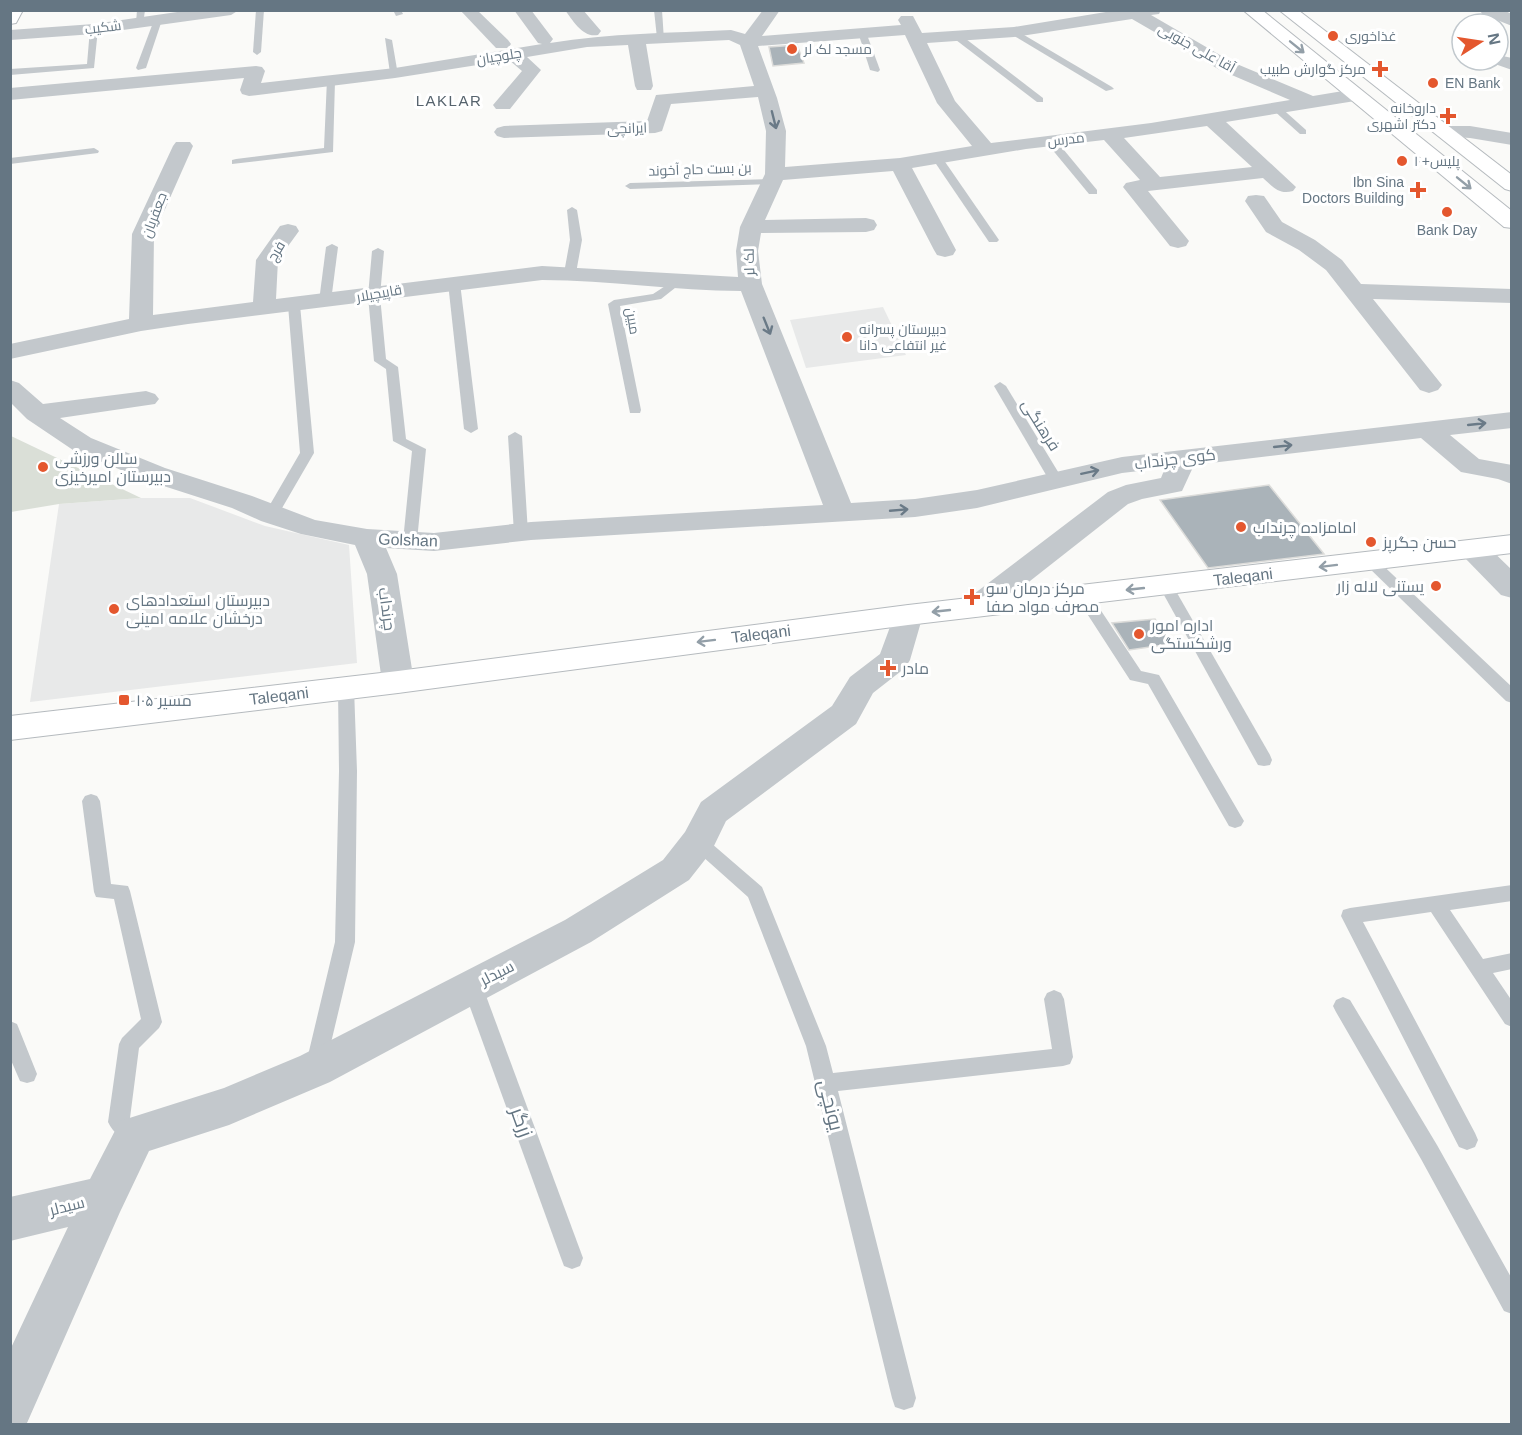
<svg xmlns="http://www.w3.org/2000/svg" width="1522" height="1435" viewBox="0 0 1522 1435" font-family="Arial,Cairo,sans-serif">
<rect width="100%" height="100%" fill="#fafaf8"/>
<g fill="#e8e9e9">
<path d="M883,307L906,355L806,368L790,320Z"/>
<path d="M141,498H190L265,526L349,545L357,663L30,702L59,504Z"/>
</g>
<path fill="#dadfd7" d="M10,436H11L141,498L59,504L11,512Z"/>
<g fill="#aab3b9" stroke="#dcdcda" stroke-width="1.5">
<path d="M797,45L804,63L773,66L769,47Z"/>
<path d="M1269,485L1324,554L1208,568L1160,500Z"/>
<path d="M1155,619L1171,644L1129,650L1112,623Z"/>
</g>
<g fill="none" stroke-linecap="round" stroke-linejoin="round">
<g stroke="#b5babe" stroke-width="2">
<g id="primary">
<path d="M10,10H23L16,23L10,24Z"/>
<path d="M1243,10H1262L1512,211V228L1504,227Z"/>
<path d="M1279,10H1298L1512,175V191L1505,189Z"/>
<path d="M1512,535V553L908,625L398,693L10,740V716L398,671L908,605Z"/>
</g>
</g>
<g fill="#c3c8cc" fill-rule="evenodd">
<path d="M137,10H145L143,25L136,23Z"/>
<path d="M256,10H264L261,52L257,55L253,52Z"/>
<path d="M393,10H401L403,14L396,16Z"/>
<path d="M654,10H662L664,40L657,38Z"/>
<path d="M158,17L162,20L146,68L138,70L136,68L154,20Z"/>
<path d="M94,26L98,29L94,68L10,75V69L87,64L90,29Z"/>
<path d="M862,29L866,32L880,70L878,72L870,70L858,32Z"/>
<path d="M1014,29L1112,87L1114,89L1106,91L1011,34V30Z"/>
<path d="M956,36H962L1043,98V102H1037L956,40Z"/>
<path d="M385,38L392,40L398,75L390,73Z"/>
<path d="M327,79L335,81L333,152L232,164V160L236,159L324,148Z"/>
<path d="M1272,105H1278L1306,130V134H1300L1272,109Z"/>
<path d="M1046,138H1054L1097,190V194H1089L1046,142Z"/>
<path d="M94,148L99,151L98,153L10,164V158Z"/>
<path d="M933,156H941L999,240L997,242H989L932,158Z"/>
<path d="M770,179L775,182L774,184L630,189L625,186L630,183Z"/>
<path d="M572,207L577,210L582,240L576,273L570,276L564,273L570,240L567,210Z"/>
<path d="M332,244L338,247L331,301L325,305L319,301L326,247Z"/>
<path d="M378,248L384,251L380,296L386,359L398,367L406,439L426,449L417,541L410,546L403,541L412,451L393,441L386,369L374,361L368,296L372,251Z"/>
<path d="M676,279L680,280V284L661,299L620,306L641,410L640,413H630L608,304L614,300L653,294Z"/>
<path d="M454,280L460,283L478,429L471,433L464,429L448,283Z"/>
<path d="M294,301L300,305L314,453L278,515L271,519L264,515L300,453L288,305Z"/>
<path d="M1000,382L1006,386L1063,480L1061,483L1056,484L1049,480L994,386Z"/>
<path d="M515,432L522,436L528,533L521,538L514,533L508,436Z"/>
<path d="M1370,556L1375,558L1512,687V703L1506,701L1365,564L1363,561L1365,558Z"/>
<path d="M1166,581L1173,586L1270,755L1272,760L1270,765L1264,766L1258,765L1159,586Z"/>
<path d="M1083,590L1088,591L1141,671L1159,675L1241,816L1244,821L1241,826L1235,828L1229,826L1148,684L1130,680L1075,595Z"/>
<path d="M346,682L352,684L354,688L357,771L355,942L325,1068L322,1075L315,1077L308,1075L305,1068L335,942L339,771L338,688L340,684Z"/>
<path d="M91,794L97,796L100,801L111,884L128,886L130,891L162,1022L159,1028L139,1048L130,1118L143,1128L146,1135L143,1142L135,1145C124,1141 113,1133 108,1122L119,1044L122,1038L141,1019L114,899L96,897L94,892L82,801L85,796Z"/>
<path d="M698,835L704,837L762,887L826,1046L833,1073L1052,1049L1044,999L1047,993L1054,990L1061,993L1064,999L1073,1057L1070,1064L1063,1066L838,1091L916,1398L913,1407L904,1410L895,1407L892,1398L806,1046L748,897L692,847L689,842L692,837Z"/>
<path d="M1512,885V901L1450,910L1483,959L1512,953V969L1493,973L1512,1001V1027L1505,1024L1431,912L1363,922L1475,1133L1478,1140L1475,1147L1467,1150L1459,1147L1341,916L1343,910L1350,908Z"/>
<path d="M472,977L479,979L482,985L583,1258L580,1266L572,1269L564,1266L561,1258L462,985L465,979Z"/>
<path d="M1343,997L1350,1000L1437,1145L1512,1279V1314L1504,1311L1421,1159L1336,1012L1333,1006L1336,1000Z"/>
<path d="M10,1021L17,1024L37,1074L34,1081L27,1083L20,1081L10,1058Z"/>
</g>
<g fill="#c3c8cc" fill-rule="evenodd">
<path d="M191,10H239L231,15L94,34L10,40V30L94,24Z"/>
<path d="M460,10H477L508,40L511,44L508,48H496Z"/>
<path d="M514,10H531L553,39L550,43C610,33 671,33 731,30L745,34L763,10H780L762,36L901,25L898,20L901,16H913L922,33L1014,27L1118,10H1161L1159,14L1151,15L1232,62L1313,96L1355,89L1362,91L1364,95L1362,99L1355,101L1226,122L1296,187L1293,191C1279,195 1273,187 1263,178L1148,191L1189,241L1186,246L1178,248L1170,246L1123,187L1126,183L1140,180L1104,140L1026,149L912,168L956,250L953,255L945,257L937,255L934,250L893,171L783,180L765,220L866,218L874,220L877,225L874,230L866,232L761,233L758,251L762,284L851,503L915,499L977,490L1122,457L1512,412V428L1450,435L1479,459L1512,465V484L1498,479L1461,472L1421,438L1194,465L1182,491L1142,499L1128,504L988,614L977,617L966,614L962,607L966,600L1108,492L1126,485L1161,478L1165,468L1122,473L977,508L915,517L531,540L434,551L386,548L397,574L414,682L409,690L398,693L387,690L382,682L367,574L355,545L301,534L261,521L232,508L145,480L73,450L27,419L10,402V380L19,383L43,404L146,391L155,394L159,399L155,404L60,418L91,438L165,468L252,496L315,520L367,529L434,533L531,522L823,505L741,291C675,291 609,280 542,280L188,324L141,331L10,359V344L129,319L132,234L173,146L176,142H190L193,146L154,234L153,315L253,302L256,260L280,226L288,224L296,226L299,231L278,260L276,299L542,266L738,277L736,251L740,227L765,174L766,131L758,97L671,104L662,131L655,133L504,138L497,136L494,132L497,128L504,126L647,121L656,95L754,86L740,45L729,40L646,44L653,86L651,90H637L635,86L628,45L587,47L527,57L541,70L510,109H496L493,105L522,71L509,60L395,78L249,96L242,94L240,90L244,78L10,100V88L256,66L262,67L265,71L261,83L395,68L542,44L538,43ZM1132,19L1220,70L1290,100L1151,123L991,143L955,101L927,43L1014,37ZM905,35L937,103L972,146L900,158L785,167L786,131L777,98L758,46ZM1207,126L1252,167L1160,177L1124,138Z"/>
<path d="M565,10H583L601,31L598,35C583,38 573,21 565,10Z"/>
<path d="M1480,10H1503L1512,14V26L1482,14Z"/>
<path d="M1498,55L1512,58V70L1495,64L1492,60H1498Z"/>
<path d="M1445,126H1470L1512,133V145L1470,138L1438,136L1435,132L1438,128Z"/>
<path d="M1256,195L1264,196L1282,222L1315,240L1342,260L1361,284L1512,289V303L1373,299L1442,385L1438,390L1429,393L1420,390L1326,270L1299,250L1266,232L1245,201L1248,196Z"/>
<path d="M908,605L919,608L923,615L910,660L905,668L873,693L856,724L726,821L711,852L689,880L591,942L330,1082L229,1125L149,1151L120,1212L27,1423L10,1424V1350L68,1227L10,1241V1197L90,1179L120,1121L224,1088L300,1056L565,920L663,860L685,832L701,802L832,706L850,677L880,654L897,608Z"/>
</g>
<path fill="#c3c8cc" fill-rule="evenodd" d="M1473,540L1483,542L1512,570V598L1501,595L1463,556L1458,549L1463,542Z"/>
<use href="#primary" fill="#fff" fill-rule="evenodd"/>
</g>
<defs><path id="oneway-shaft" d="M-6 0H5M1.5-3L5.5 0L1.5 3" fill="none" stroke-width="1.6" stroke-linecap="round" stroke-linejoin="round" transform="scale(1.5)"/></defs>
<g stroke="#939fa8">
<use href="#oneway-shaft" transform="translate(1297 47) rotate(39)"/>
<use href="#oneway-shaft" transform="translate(1464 183) rotate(39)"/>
<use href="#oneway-shaft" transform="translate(1328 566) rotate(173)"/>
<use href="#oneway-shaft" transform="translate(1135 589) rotate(174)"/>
<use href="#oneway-shaft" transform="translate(941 611) rotate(174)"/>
<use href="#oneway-shaft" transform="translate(706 641) rotate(173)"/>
</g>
<g stroke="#6a7a87">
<use href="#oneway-shaft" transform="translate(774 120) rotate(76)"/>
<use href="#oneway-shaft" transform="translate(767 326) rotate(68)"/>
<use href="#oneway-shaft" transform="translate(1477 424) rotate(-6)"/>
<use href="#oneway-shaft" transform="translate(1283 446) rotate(-6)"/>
<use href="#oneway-shaft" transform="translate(1090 472) rotate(-12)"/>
<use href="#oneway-shaft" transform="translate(899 510) rotate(-5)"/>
</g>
<g fill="#e4572e" stroke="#fff" stroke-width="2">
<circle cx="1333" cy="36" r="6"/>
<circle cx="792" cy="49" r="6"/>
<path d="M1377 60h6v6h6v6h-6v6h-6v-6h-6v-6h6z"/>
<circle cx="1433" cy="83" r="6"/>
<path d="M1445 107h6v6h6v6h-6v6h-6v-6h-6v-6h6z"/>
<circle cx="1402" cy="161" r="6"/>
<path d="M1415 181h6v6h6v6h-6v6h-6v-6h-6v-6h6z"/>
<circle cx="1447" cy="212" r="6"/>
<circle cx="847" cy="337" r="6"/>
<circle cx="43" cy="467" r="6"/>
<circle cx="1241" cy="527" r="6"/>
<circle cx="1371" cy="542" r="6"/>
<circle cx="1436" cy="586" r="6"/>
<path d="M969 588h6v6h6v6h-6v6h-6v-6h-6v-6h6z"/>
<circle cx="114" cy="609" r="6"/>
<circle cx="1139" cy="634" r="6"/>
<path d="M885 659h6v6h6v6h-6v6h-6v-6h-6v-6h6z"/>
<rect x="118" y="694" width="12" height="12" rx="3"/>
</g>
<g text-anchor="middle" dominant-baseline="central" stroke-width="6" stroke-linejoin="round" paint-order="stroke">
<g font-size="14" fill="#657683" stroke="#fff">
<text transform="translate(103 27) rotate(-7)">شکیب</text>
<text transform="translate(1197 48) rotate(29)">آقا علی جنوبی</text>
<text transform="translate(499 56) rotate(-9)">چلوچیان</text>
<text transform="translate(627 128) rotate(-2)">ایرانچی</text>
<text transform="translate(1066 139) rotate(-6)">مدرس</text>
<text transform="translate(700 169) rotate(-2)">بن بست حاج آخوند</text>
<text transform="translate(154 215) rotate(-69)">جعفریان</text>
<text transform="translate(276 251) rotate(-59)">فرج</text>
<text transform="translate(749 262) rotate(-92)">لک لر</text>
<text transform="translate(379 293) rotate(-10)">قاپیچیلار</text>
<text transform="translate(633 321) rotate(80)">مبین</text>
</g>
<g font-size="14" fill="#657683" stroke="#fff" text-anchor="start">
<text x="1345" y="36">غذاخوری</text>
<text x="804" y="49">مسجد لک لر</text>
<text x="1366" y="69" text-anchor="end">مرکز گوارش طبیب</text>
<text x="1445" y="83">EN Bank</text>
<text x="1436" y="108" text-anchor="end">داروخانه<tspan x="1436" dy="16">دکتر اشهری</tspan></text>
<text x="1414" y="161">پلیس+۱۰</text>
<text x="1404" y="182" text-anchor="end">Ibn Sina<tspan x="1404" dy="16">Doctors Building</tspan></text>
<text x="1447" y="230" text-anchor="middle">Bank Day</text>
<text x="859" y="329">دبیرستان پسرانه<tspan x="859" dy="16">غیر انتفاعی دانا</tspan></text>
</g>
<g font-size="15" letter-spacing="1.5" fill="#57646e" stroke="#fff">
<text x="449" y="100">LAKLAR</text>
</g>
<g font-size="16" fill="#657683" stroke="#fff">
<text transform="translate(1041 425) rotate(58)">فرهنگی</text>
<text transform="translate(1175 459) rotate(-7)">کوی چرنداب</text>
<text transform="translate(408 540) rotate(2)">Golshan</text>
<text transform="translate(1243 577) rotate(-7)">Taleqani</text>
<text transform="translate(387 609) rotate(82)">چرنداب</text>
<text transform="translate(761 634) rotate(-7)">Taleqani</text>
<text transform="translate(279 696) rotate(-7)">Taleqani</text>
<text transform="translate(497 973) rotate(-27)">سیدلر</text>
<text transform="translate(67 1206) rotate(-14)">سیدلر</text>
</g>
<g font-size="16" fill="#657683" stroke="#fff" text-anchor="start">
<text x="55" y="458">سالن ورزشی<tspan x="55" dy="18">دبیرستان امیرخیزی</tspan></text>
<text x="1253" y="527">امامزاده چرنداب</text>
<text x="1383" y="542">حسن جگرپز</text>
<text x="1424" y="586" text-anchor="end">یستنی لاله زار</text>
<text x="986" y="588">مرکز درمان سو<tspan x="986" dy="18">مصرف مواد صفا</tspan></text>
<text x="126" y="600">دبیرستان استعدادهای<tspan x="126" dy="18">درخشان علامه امینی</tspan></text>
<text x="1151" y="625">اداره امور<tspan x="1151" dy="18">ورشکستگی</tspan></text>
<text x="902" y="668">مادر</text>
<text x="136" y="700">مسیر ۱۰۵</text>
</g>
<g font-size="20" fill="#657683" stroke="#fff">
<text transform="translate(831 1105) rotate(76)">یونچی</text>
<text transform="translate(522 1122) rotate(70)">زرگر</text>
</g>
</g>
<rect width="1522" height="1435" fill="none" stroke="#657683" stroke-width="24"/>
<g transform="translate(1480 42) rotate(78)"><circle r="28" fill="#ffffff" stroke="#c1c8cd" stroke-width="1.5"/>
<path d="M0-4.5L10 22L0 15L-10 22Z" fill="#e4572e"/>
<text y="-9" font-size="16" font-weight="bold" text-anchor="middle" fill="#657683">N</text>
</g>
</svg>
